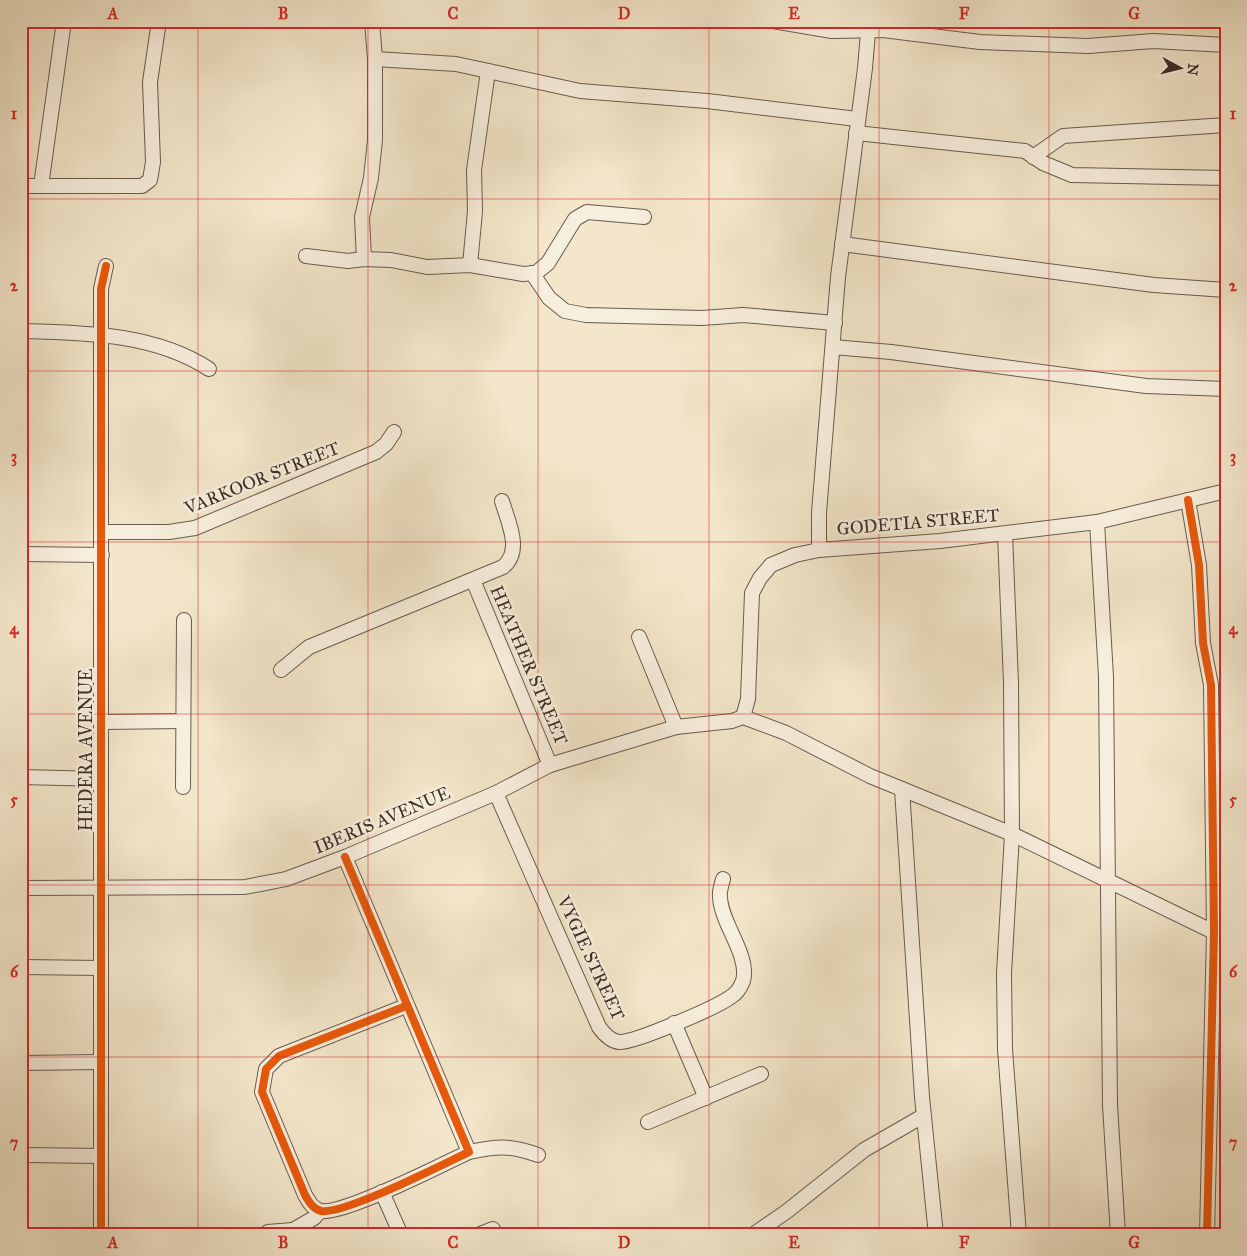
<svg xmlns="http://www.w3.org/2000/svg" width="1247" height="1256" viewBox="0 0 1247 1256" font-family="'IM FELL Great Primer',serif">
<rect width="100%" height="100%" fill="#f3e6ca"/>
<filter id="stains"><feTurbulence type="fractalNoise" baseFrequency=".004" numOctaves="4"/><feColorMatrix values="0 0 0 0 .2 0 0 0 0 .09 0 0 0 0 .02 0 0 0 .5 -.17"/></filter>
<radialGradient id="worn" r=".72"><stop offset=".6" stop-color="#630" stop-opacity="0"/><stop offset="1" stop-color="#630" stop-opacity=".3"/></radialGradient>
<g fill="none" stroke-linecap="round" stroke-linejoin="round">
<g stroke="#695b50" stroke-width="16">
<g id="minor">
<path d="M773,21L832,31L883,30L980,42L1088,46L1153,41L1226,45"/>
<path d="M375,59L456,64L580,91L707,101L857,119"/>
<path d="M856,133L1025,151L1043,163L1072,175L1226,178"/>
<path d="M1033,157L1063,136L1226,125"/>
<path d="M21,186H142L150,180L153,162L150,82L159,21"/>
<path d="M41,186L64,21"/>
<path d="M842,244L1154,285L1226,290"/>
<path d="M306,256L348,261L364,259L391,260L427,267L470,265L523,274L536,273L548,263L575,219L587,212L644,217"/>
<path d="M364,259L362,217L371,178L375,140V59L372,21"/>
<path d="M470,265L475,211L474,170L488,71"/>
<path d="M532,273L549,298L565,311L586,315L702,318L743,315L835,323"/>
<path d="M21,331C85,333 154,333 209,369"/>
<path d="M833,347L891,352L1146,386L1226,389"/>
<path d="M1188,500L1199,565L1203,643L1211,685L1214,932L1207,1235"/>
<path d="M1097,522L1106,677L1110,1105L1118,1235"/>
<path d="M102,532H169L195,528L376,452L386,444L394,432"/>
<path d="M1005,534L1011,683L1012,834L1004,973L1005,1049L1019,1235"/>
<path d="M819,550V513L838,277L865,68L869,21"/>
<path d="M21,554L102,555"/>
<path d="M473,580L550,765"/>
<path d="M639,637L676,727"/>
<path d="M281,670L309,647L503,567C523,551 508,522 502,501"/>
<path d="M743,717L748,699L752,593L760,578L771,565L795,555L819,550L940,541L1097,522L1226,491"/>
<path d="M743,717L786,733L870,776L1012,834L1226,938"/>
<path d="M102,722L183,721"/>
<path d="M21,777L101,779"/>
<path d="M183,787L184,620"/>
<path d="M902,789L922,1097L936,1235"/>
<path d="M496,793L599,1027C604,1034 610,1041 619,1042C634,1043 718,1007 732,996C737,993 741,986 743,981C750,955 721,924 720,897C719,891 722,884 723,879"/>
<path d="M345,857L469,1152C443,1164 344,1215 321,1211C313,1209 309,1202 305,1195L262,1092L266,1069L279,1056L406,1006"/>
<path d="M21,888L245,887L286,879L345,857L496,793L550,765L676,727L732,721L743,717"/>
<path d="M21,967L100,968"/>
<path d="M674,1023L706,1098"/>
<path d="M21,1063L101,1062"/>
<path d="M648,1122L761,1074"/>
<path d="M469,1152C497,1146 510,1145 538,1155"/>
<path d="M24,1155L101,1156"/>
<path d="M382,1192L401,1235"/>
<path d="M268,1232L293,1230"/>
<path d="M754,1234L786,1212L864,1150L923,1116"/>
<path d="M101,1235V289L106,266"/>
<path d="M295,1235L293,1230L314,1218L320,1211"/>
<path d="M478,1235L493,1229"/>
</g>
</g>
<use href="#minor" stroke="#f7efdd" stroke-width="14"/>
<g stroke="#f7efdd" stroke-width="11">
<g id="cycleway">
<path d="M1188,500L1199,565L1203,643L1211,685L1214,932L1207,1235"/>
<path d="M345,857L469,1152C443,1164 344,1215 321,1211C313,1209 309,1202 305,1195L262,1092L266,1069L279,1056L406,1006"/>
<path d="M101,1235V289L106,266"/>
</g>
</g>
<use href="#cycleway" stroke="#e8590c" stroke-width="8"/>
</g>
<path fill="none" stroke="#d62828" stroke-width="1" stroke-opacity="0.55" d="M198,21V1235M368,21V1235M538,21V1235M709,21V1235M879,21V1235M1049,21V1235M21,199H1226M21,371H1226M21,542H1226M21,714H1226M21,885H1226M21,1057H1226"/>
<g text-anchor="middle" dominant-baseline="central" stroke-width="5" stroke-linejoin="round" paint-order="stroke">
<g font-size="18" fill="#3b2d27" stroke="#f7efdd">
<text transform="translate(262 478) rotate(-22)">VARKOOR STREET</text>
<text transform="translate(918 522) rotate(-5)">GODETIA STREET</text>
<text transform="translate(529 665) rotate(67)">HEATHER STREET</text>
<text transform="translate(86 750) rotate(-90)">HEDERA AVENUE</text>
<text transform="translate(382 820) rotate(-23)">IBERIS AVENUE</text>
<text transform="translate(591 958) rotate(65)">VYGIE STREET</text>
</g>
</g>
<rect width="1247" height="1256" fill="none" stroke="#f3e6ca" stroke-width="55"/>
<g transform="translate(1180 68) rotate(97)" stroke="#f7efdd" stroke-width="4" paint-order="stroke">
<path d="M0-4L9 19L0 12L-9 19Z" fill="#3b2d27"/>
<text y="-8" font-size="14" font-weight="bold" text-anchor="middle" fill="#3b2d27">N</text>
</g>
<rect x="28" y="28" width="1192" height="1200" fill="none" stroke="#d62828" stroke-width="2"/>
<g font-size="16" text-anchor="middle" font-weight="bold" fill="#d62828">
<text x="113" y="19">A</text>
<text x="283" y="19">B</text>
<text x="453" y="19">C</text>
<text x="624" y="19">D</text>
<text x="794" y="19">E</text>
<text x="964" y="19">F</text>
<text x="1134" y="19">G</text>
<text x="14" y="119">1</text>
<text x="1233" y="119">1</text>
<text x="14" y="291">2</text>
<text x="1233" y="291">2</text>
<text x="14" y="462">3</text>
<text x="1233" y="462">3</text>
<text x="14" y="634">4</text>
<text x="1233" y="634">4</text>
<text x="14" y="805">5</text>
<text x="1233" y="805">5</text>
<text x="14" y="977">6</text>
<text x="1233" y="977">6</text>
<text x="14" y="1148">7</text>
<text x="1233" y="1148">7</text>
<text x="113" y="1248">A</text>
<text x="283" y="1248">B</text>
<text x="453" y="1248">C</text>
<text x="624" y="1248">D</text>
<text x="794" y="1248">E</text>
<text x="964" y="1248">F</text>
<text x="1134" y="1248">G</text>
</g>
<rect width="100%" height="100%" filter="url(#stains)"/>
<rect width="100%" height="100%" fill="url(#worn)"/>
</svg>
